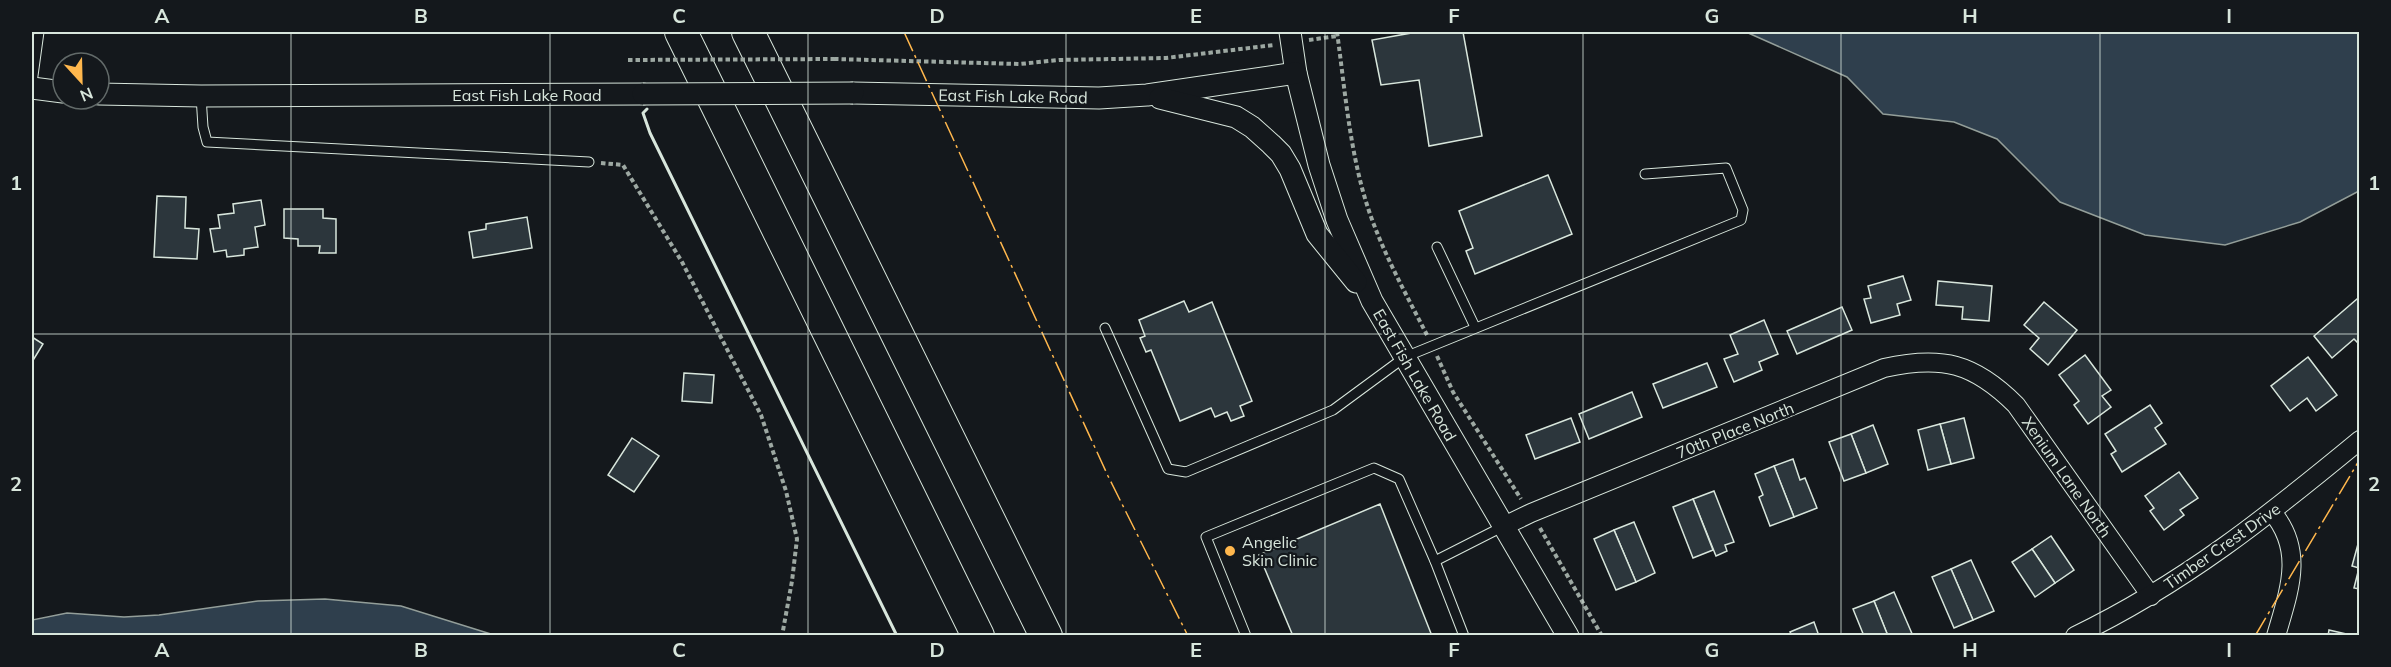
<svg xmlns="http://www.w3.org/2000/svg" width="2391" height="667" viewBox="0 0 2391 667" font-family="Mulish,sans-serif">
<rect width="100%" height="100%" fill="#14181c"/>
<g fill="#2f3f4d" stroke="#939e99" stroke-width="1.5">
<path d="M1746,32H2359V191L2300,222L2225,245L2145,235L2060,202L1997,139L1954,122L1883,114L1847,77Z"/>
<path d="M325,599L401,606L494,635H32V620L67,613L124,617L159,615L258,601Z"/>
</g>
<g fill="#2c363c" stroke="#d8e6dc" stroke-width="1.5">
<path d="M1411,32H1463L1482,136L1429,146L1419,80L1381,85L1372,40L1411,33Z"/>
<path d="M1548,175L1572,234L1475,274L1466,251L1473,248L1459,211Z"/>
<path d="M157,196L186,197L185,228L199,229L197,259L154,257Z"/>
<path d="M261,200L265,225L255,227L258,247L244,249V255L227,257L226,250L214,252L210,229L220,228L218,215L234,213L233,204Z"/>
<path d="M284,209H323V218L336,219V253H319L320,246H298V239L284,238Z"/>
<path d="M527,217L532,248L473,258L469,232L486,229V224Z"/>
<path d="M1903,276L1911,300L1897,304L1900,315L1871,323L1864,299L1871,298L1868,286Z"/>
<path d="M1938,281L1992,286L1989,321L1962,319L1963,307L1936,305Z"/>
<path d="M2357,299L2360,302V342L2358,343L2354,339L2332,358L2314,336Z"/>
<path d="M1184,301L1189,312L1212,302L1252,401L1240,406L1244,416L1231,421L1227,412L1215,417L1211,408L1180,421L1151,350L1146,352L1140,338L1145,336L1139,320Z"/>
<path d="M2044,302L2077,330L2048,365L2030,349L2039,338L2024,325Z"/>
<path d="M1842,307L1852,330L1797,354L1787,331Z"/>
<path d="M1764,320L1778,354L1759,362L1762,370L1734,382L1724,359L1738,354L1730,335Z"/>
<path d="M32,337L43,344L32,362Z"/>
<path d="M2085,355L2111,390L2102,396L2111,407L2088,424L2074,405L2079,401L2059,375Z"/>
<path d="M2308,357L2337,395L2316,411L2307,398L2290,411L2271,386Z"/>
<path d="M1707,363L1717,387L1663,408L1653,384Z"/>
<path d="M684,373L714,375L712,403L682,401Z"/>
<path d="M1632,392L1642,417L1589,439L1579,414Z"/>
<path d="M2150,405L2162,423L2155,428L2166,444L2122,472L2111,454L2116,451L2105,434Z"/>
<path d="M1571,418L1580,442L1535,459L1526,435Z"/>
<path d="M1964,418L1974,458L1951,464L1940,424Z"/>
<path d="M1940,424L1951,464L1928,470L1918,430Z"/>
<path d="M1873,425L1888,464L1866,473L1851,434Z"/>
<path d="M1851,434L1866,473L1844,481L1829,442Z"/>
<path d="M632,438L659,456L634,492L608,475Z"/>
<path d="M1793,459L1800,480L1805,478L1817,508L1794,517L1774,466Z"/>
<path d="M1774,466L1794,517L1770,526L1759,497L1763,495L1755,474Z"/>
<path d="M2179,472L2198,498L2180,510L2184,515L2164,530L2150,511L2154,508L2145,496Z"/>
<path d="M1714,491L1734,542L1725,545L1727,551L1716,556L1693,499Z"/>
<path d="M1693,499L1713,550L1693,558L1673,507Z"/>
<path d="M1380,504L1432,636H1293L1259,555Z"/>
<path d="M1634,522L1655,573L1636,582L1614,530Z"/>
<path d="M1614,530L1636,582L1616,590L1594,539Z"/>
<path d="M2051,536L2074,570L2055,583L2032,549Z"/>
<path d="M2358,544H2360V589L2354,588L2359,568L2352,566Z"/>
<path d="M2032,549L2055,583L2035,597L2012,562Z"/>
<path d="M1971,560L1994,611L1973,620L1951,569Z"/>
<path d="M1951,569L1973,620L1954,628L1932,577Z"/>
<path d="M1894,592L1913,636H1888L1874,601Z"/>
<path d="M1874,601L1888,636H1864L1853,609Z"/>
<path d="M1814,622L1819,636H1792L1790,632Z"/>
<path d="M2329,630L2355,636H2328Z"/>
</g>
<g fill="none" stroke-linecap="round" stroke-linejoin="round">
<g stroke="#d8e6dc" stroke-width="11">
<g id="service">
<path d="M32,83L39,32"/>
<path d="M201,96L203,127L207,142L589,162"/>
<path d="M1437,247L1475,327"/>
<path d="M1105,328L1168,469L1186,472L1333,410L1405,357L1741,220L1743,210L1726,168L1645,174"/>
<path d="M1435,561L1504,526"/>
<path d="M1246,636L1206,537L1374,468L1399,479L1435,561L1464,636"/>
</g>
</g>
<g stroke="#d8e6dc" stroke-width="20">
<g id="minor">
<path d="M2272,512C2305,551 2289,591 2276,636"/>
<path d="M1504,526L1531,513L1884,368C1942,355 1974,363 2016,405L2151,596"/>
<path d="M2075,636C2183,584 2268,516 2360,440"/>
</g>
</g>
<g stroke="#d8e6dc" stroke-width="23">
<g id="tertiary">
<path d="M1290,32L1296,73L1319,165L1337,220L1372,301L1568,636"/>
<path d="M32,88L63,92"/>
<path d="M853,93L1099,98L1147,95L1296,73"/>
<path d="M99,94L201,96L643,94"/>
<path d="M1160,98L1236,117L1252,127L1271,144L1281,154L1290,169L1317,234L1356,282"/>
</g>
</g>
<g stroke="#d8e6dc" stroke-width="34">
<g id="motorway">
<path d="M681,32L978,636"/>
<path d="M748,32L1046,636"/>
</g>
</g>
<g stroke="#9da8a2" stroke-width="4" stroke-dasharray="4.5 3" stroke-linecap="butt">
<path d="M1337,32C1345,90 1350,155 1369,211C1384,255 1406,294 1427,335"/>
<path d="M1309,40L1337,36"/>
<path d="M834,59L1020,64L1059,60L1166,58L1274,45"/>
<path d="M601,163L623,165L682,262L761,415L786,491L797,539L792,581L782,636"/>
<path d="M1437,356L1453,392L1521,499"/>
<path d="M1540,528L1602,636"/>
</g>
<use href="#service" stroke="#14181c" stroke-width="9"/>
<use href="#minor" stroke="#14181c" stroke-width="18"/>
<use href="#tertiary" stroke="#14181c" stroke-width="21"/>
<use href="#motorway" stroke="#14181c" stroke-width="32"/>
<g stroke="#d8e6dc" stroke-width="23" stroke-linecap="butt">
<path id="tertiary-bridge" d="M643,94L853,93"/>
</g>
<path stroke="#9da8a2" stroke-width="4" stroke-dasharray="4.5 3" stroke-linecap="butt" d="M628,60L834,59"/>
<use href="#tertiary-bridge" stroke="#14181c" stroke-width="21"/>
<path stroke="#d8e6dc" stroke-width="3" d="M647,109L643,113L650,133L897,636"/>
<g stroke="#ffb74d" stroke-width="1.5" stroke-dasharray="21 4.5 3 4.5" stroke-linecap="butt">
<path d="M904,32L1108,476L1188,636"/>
<path d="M2255,636L2360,459"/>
</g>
</g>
<path fill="none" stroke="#d8e6dc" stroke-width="1.5" stroke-opacity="0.55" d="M291,32V636M550,32V636M808,32V636M1066,32V636M1325,32V636M1583,32V636M1841,32V636M2100,32V636M32,334H2360"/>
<circle fill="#ffb74d" stroke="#14181c" stroke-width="2" cx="1230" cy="551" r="6"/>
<g text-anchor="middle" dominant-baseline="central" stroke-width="4.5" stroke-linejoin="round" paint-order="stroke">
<g font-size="16" fill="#d8e6dc" stroke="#14181c">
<text x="527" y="95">East Fish Lake Road</text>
<text transform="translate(1013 96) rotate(1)">East Fish Lake Road</text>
<text transform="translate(1415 375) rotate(60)">East Fish Lake Road</text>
<text transform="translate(1735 430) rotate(-22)">70th Place North</text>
<text transform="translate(2067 477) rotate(55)">Xenium Lane North</text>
<text transform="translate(2222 546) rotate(-35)">Timber Crest Drive</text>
</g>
<g font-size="16" fill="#d8e6dc" stroke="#14181c" text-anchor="start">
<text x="1242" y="542">Angelic<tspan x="1242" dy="18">Skin Clinic</tspan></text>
</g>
</g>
<rect width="2391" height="667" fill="none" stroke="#14181c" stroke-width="66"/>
<g transform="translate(81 81) rotate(158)"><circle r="28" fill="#14181c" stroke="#626a69" stroke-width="1.5"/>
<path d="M0-4.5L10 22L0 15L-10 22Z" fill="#ffb74d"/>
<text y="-9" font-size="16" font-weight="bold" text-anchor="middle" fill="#d8e6dc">N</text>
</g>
<rect x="33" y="33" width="2325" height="601" fill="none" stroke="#d8e6dc" stroke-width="2"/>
<g font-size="20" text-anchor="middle" font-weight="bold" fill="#d8e6dc">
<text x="162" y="23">A</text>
<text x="421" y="23">B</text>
<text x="679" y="23">C</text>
<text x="937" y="23">D</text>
<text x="1196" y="23">E</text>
<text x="1454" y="23">F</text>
<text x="1712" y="23">G</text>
<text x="1970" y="23">H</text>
<text x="2229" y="23">I</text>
<text x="16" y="190">1</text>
<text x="2374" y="190">1</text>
<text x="16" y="491">2</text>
<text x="2374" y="491">2</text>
<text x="162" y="657">A</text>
<text x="421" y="657">B</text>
<text x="679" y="657">C</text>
<text x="937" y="657">D</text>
<text x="1196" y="657">E</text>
<text x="1454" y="657">F</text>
<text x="1712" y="657">G</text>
<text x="1970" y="657">H</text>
<text x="2229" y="657">I</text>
</g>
</svg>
